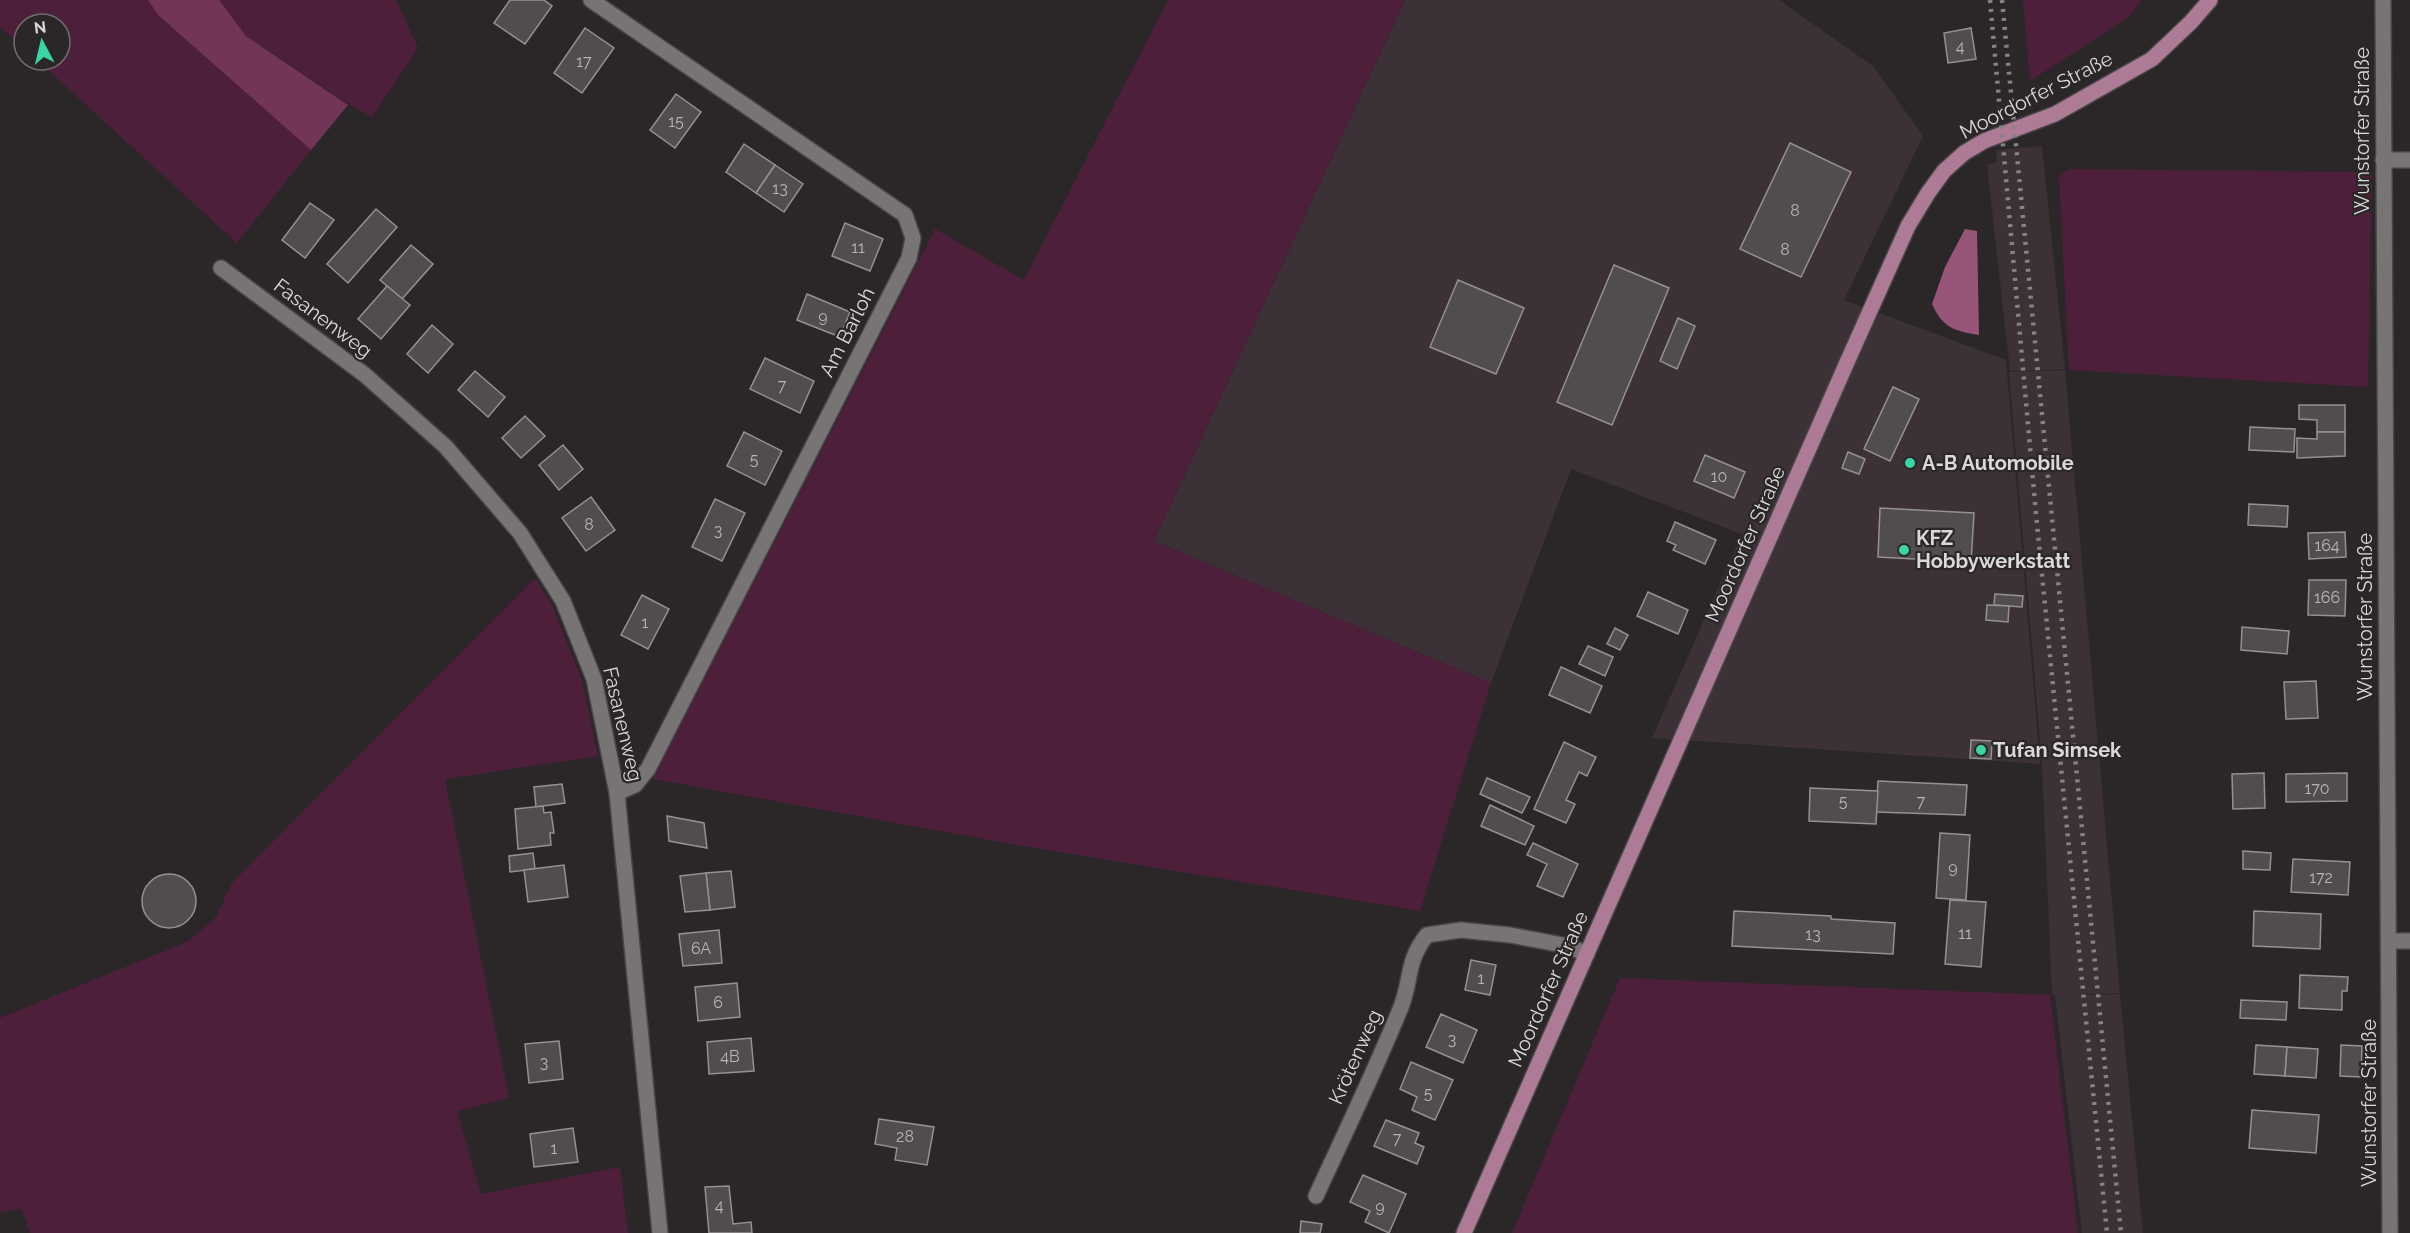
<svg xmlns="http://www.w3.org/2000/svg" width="2410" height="1233" viewBox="0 0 2410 1233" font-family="Raleway,sans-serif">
<rect width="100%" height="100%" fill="#2b2729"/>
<g fill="#3b3136">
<path d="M1405,0H1779L1873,66L1923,136L1844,300L2006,360L2040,764L1652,738L1742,534L1571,469L1491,683L1154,541Z"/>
<path d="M2042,146L2065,369L2010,371L1987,165L1997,162L1996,150Z"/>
<path d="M2065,370L2120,993L2059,995L2120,994L2143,1233H2082L2055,995H2052L2042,764L2009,372Z"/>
</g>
<g fill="#4e1f3a">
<path d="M0,0H148L158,15L311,150L237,243L37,60H60V24H24V49L0,27Z"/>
<path d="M219,0H396L418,48L372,117L348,104L246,36Z"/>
<path d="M1168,0H1405L1154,541L1491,683L1420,911L1012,844L653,779L935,229L1024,280Z"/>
<path d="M2023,0H2142L2129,17L2030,81Z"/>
<path d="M2070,169L2372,172L2368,387L2069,370L2059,176Z"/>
<path d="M535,578L551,603L582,680L598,756L445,779L509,1098L457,1111L481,1194L620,1167L628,1233H30L22,1209L0,1212V1018L189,941L216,917L232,883Z"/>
<path d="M1620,978L2050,995L2078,1233H1512Z"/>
</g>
<path fill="#723457" d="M148,0H219L246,36L348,105L311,150L158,15Z"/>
<path fill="#975579" d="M1965,229L1977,231L1979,335C1954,331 1943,328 1932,304L1945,267Z"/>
<g fill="#514d4f" stroke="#959092" stroke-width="1.5">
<path d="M510,0H544L552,6L525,44L494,23Z"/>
<path d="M585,28L614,48L582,93L554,73Z"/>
<path d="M1971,28L1976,59L1948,63L1944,33Z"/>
<path d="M676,94L701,112L675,148L650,130Z"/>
<path d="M1790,143L1851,172L1801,277L1740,249Z"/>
<path d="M744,144L775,165L756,193L726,172Z"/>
<path d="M775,165L803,184L784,212L756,193Z"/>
<path d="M310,203L334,220L305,258L282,240Z"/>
<path d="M376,209L397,227L348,283L327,264Z"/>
<path d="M845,223L883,239L870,271L832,256Z"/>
<path d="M411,245L433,264L402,299L380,280Z"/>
<path d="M1614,265L1669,288L1612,425L1557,402Z"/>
<path d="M1458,280L1524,308L1496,374L1430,347Z"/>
<path d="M387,286L410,305L381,339L358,319Z"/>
<path d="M807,294L850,312L840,337L797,320Z"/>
<path d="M1678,318L1695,326L1677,369L1660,361Z"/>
<path d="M432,325L453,344L428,373L407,354Z"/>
<path d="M765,358L814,381L800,413L750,389Z"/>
<path d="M475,371L505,397L488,417L458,390Z"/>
<path d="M1893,387L1919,399L1890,461L1864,449Z"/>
<path d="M2299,405H2345V432H2317V420L2299,419Z"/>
<path d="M525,416L545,436L521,458L502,438Z"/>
<path d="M2250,427L2295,429L2294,452L2249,450Z"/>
<path d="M744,432L782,451L765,485L727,466Z"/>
<path d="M2317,432H2345V456L2297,458V438L2317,439Z"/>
<path d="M563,445L583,469L559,490L539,465Z"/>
<path d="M1848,452L1865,459L1859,474L1842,468Z"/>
<path d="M1705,455L1745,472L1734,498L1694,481Z"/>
<path d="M591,497L615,530L586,551L562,518Z"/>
<path d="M715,499L745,513L722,561L692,547Z"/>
<path d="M2249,504L2288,506L2287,527L2248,525Z"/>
<path d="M1880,508L1974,513L1971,562L1878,557Z"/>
<path d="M1675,522L1716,540L1705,564L1673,550L1676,545L1667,541Z"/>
<path d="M2345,532L2346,557L2309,559L2308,533Z"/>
<path d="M2309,580H2346L2345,616L2308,615Z"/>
<path d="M1648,592L1688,610L1678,634L1637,616Z"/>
<path d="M1995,594L2023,596L2022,607L1994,605Z"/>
<path d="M642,595L669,609L648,649L621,635Z"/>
<path d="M1987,605L2009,606L2008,622L1986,620Z"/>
<path d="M2242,627L2289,631L2287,654L2241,650Z"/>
<path d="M1615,628L1628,635L1620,650L1607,644Z"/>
<path d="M1588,646L1613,657L1605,676L1579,664Z"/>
<path d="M1561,667L1602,686L1590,713L1549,695Z"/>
<path d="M2316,681L2318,718L2286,719L2284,682Z"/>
<path d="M1971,740L1992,741L1991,759L1970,758Z"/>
<path d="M1564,742L1596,757L1587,776L1579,772L1566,800L1575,804L1566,823L1534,809Z"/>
<path d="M2264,773L2265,808L2233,809L2232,774Z"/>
<path d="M2347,773V801L2286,802V774Z"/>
<path d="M1487,778L1530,797L1522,813L1480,794Z"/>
<path d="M1878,781L1967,785L1965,815L1876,812Z"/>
<path d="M562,784L565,803L536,807L534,787Z"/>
<path d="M1810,788L1878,791L1876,824L1809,821Z"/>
<path d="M1490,805L1534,826L1525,845L1481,826Z"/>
<path d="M543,806L544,813L551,812L554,833H550L551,845L518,849L515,809Z"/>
<path d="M667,816L704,823L707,848L669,841Z"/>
<path d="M1940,833L1970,835L1966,900L1936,898Z"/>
<path d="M1533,843L1578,864L1563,897L1537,886L1547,864L1527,855Z"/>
<path d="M2243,851L2271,853L2270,870L2243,869Z"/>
<path d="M533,853L535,869L510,872L509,856Z"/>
<path d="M2293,859L2350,862L2348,895L2291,892Z"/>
<path d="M564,865L568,897L528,902L524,870Z"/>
<path d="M731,871L735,907L710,910L706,873Z"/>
<path d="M706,873L710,910L685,912L680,876Z"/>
<circle cx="169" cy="901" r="27"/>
<path d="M1950,900L1986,902L1981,967L1945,964Z"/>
<path d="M1734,911L1831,916V919L1895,923L1893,954L1732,946Z"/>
<path d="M2254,911L2321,914L2320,949L2253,946Z"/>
<path d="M719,930L722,963L683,966L679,934Z"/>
<path d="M1471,960L1496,965L1490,995L1465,990Z"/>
<path d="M2300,975L2348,977L2347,991H2342V1010L2299,1008Z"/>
<path d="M737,983L740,1017L698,1021L695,987Z"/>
<path d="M2241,1000L2287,1002L2286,1020L2240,1018Z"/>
<path d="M1441,1014L1477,1030L1463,1063L1426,1047Z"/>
<path d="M751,1038L754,1071L709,1074L707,1042Z"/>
<path d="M559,1041L563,1079L529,1083L525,1044Z"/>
<path d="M2256,1045L2287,1047L2285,1076L2254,1074Z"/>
<path d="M2341,1045L2362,1046L2361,1077L2340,1076Z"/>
<path d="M2287,1047L2318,1049L2316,1078L2285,1076Z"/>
<path d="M1411,1062L1453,1080L1435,1120L1412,1110L1417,1097L1400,1089Z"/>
<path d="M2252,1110L2319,1115L2316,1153L2249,1148Z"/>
<path d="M879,1119L934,1127L927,1165L895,1160L897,1148L875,1144Z"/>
<path d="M1386,1120L1419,1133L1415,1143L1424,1147L1417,1164L1374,1146Z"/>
<path d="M573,1128L578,1162L534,1167L530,1134Z"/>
<path d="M1363,1175L1406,1194L1389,1233L1365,1222L1370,1211L1350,1202Z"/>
<path d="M729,1186L733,1224L751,1222L752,1233H709L705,1187Z"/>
<path d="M1301,1221L1322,1224L1320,1233H1300Z"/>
</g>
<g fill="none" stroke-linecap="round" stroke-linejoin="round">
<g stroke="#474445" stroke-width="18">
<g id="minor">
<path d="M591,0L905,215L913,238L909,258L648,769L635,785L617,793"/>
<path d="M2383,0L2390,1233"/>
<path d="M2383,160H2410"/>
<path d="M221,268L365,375L446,447L520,533L563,601L594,679L617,793L660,1233"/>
<path d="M2389,941H2410"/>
<path d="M1316,1196C1345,1133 1375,1071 1401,1007C1412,979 1406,961 1427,935L1461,930L1510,935L1568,946L1587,954"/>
</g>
</g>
<g stroke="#474445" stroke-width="18">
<path id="major" d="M1464,1233L1848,360L1908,226L1928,193L1944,171L1964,153L1984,141L2055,114L2152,59L2191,22L2210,0"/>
</g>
<use href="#minor" stroke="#787375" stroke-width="15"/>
<use href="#major" stroke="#ad7b96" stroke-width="15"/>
<g stroke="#868385" stroke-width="4.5" stroke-dasharray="3 6" stroke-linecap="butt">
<path d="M1990,0L2036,514L2107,1233"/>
<path d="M2002,0L2121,1233"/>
</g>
</g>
<g fill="#3bd4a4" stroke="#2b2729" stroke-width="2">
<circle cx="1910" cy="463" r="6"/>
<circle cx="1904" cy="550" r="6"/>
<circle cx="1981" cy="750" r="6"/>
</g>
<g text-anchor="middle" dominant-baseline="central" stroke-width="4.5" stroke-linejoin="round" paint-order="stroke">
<g font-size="16" fill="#b8b5b6">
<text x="1960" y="46">4</text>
<text x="584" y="61">17</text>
<text x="676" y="121">15</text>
<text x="780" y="188">13</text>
<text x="1795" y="210">8</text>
<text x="858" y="247">11</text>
<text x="1785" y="249">8</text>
<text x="823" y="316">9</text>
<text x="782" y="385">7</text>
<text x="754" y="459">5</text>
<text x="1719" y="476">10</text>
<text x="589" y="524">8</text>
<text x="718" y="530">3</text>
<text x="2327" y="545">164</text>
<text x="2327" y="597">166</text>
<text x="645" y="622">1</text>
<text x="2317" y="788">170</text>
<text x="1843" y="801">5</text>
<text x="1921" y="801">7</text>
<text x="1953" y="867">9</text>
<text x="2321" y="877">172</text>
<text x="1965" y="933">11</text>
<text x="1813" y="934">13</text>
<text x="701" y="948">6A</text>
<text x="1481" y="978">1</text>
<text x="718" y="1002">6</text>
<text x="1452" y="1039">3</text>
<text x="730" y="1056">4B</text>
<text x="544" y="1062">3</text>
<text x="1428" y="1093">5</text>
<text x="905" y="1136">28</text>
<text x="1397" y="1138">7</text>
<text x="554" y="1148">1</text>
<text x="719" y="1205">4</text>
<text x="1380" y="1206">9</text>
</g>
<g font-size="20" fill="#dad8d9" stroke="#2b2729">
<text transform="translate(2036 95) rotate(-27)">Moordorfer Straße</text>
<text transform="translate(2362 131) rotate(-90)">Wunstorfer Straße</text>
<text transform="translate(323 318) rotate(37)">Fasanenweg</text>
<text transform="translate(847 332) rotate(-63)">Am Barloh</text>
<text transform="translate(1745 544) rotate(-66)">Moordorfer Straße</text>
<text transform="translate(2365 617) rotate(-90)">Wunstorfer Straße</text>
<text transform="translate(623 724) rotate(77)">Fasanenweg</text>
<text transform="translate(1548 989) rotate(-66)">Moordorfer Straße</text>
<text transform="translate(1355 1057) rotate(-66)">Krötenweg</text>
<text transform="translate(2369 1103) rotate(-90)">Wunstorfer Straße</text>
</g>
<g font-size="20" font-weight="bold" fill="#dad8d9" stroke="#2b2729" text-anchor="start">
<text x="1922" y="463">A-B Automobile</text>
<text x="1916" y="538">KFZ<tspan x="1916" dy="23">Hobbywerkstatt</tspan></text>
<text x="1993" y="750">Tufan Simsek</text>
</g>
</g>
<g transform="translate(42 42) rotate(353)"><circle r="28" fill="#2b2729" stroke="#716e6f" stroke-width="1.5"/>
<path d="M0-4.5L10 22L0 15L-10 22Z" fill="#3bd4a4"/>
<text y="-9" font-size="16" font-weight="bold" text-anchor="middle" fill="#dad8d9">N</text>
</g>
</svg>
